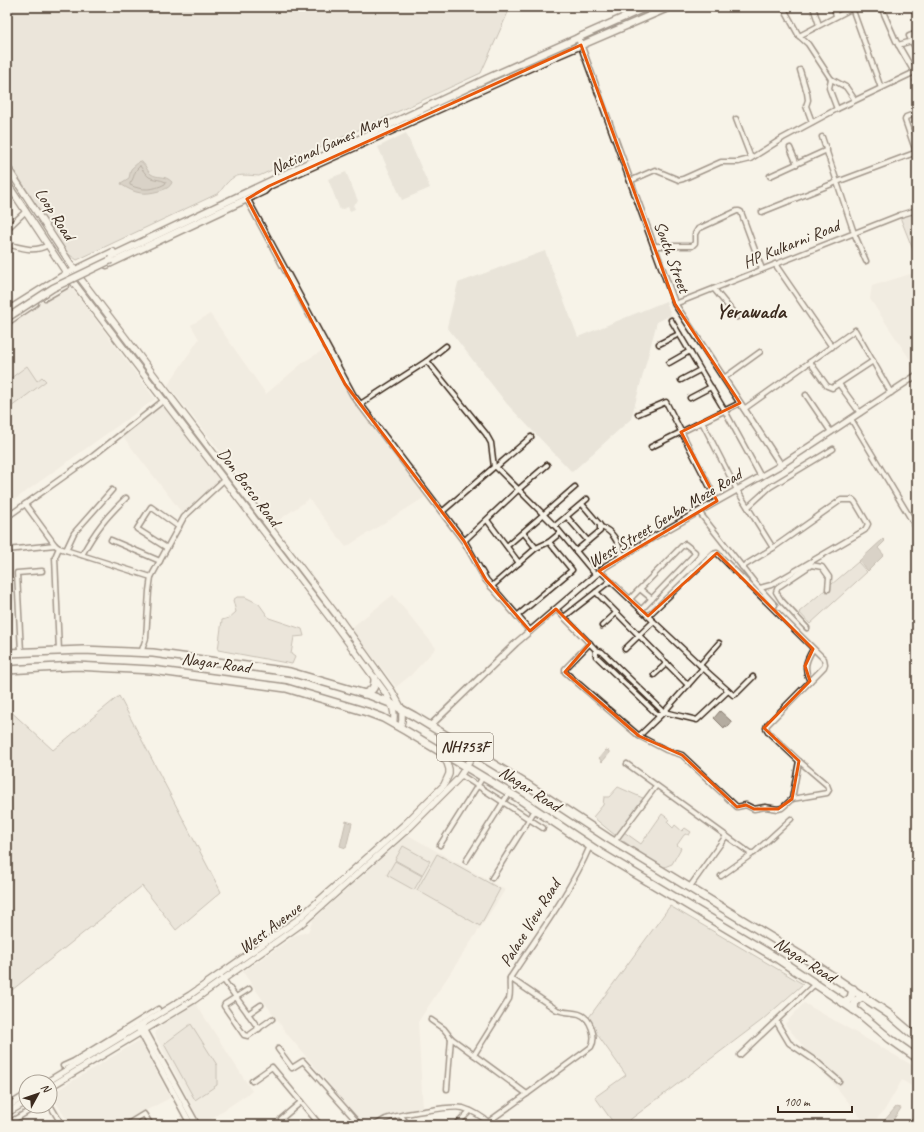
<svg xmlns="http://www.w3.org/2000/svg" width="924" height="1132" viewBox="0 0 924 1132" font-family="Caveat,sans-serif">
<rect width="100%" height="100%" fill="#f7f3e8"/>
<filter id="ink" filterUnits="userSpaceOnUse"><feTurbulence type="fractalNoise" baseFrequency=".025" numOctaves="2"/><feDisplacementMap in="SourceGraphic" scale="8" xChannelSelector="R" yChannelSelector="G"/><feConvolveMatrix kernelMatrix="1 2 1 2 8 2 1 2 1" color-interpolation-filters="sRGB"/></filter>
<g filter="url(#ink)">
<g fill="#e9e4d9">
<path d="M406,133L430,188L402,200L378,147Z"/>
<path d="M346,172L358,201L353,205L355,209L350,211L348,207L340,210L328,179Z"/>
<path d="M545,251L578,337L666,301L671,315L657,322L631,419L572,472L507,404L447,327L458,283Z"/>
<path d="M917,272V370L870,299L872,286Z"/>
<path d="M70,286L155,399L7,505V325L54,293Z"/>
<path d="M210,314L266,394L305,361L322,351L357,407L425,497L346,547L309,499L276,522L168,385L199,339L191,325Z"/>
<path d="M163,403L222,479L201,500L187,516L183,514L121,434Z"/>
<path d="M393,595L436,648L411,675L396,687L351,628Z"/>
<path d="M408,835L505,890L418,1022L423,1111L364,1125L288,1035L243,972L296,935L308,932L313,920Z"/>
<path d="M194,1001L252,1091L202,1125L157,1039L155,1033L161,1023Z"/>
<path d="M804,1003L917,1068V1086L916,1089L902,1080L884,1111L870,1125H867L785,1024Z"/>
<path d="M140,1040L170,1098L118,1125H70L51,1094Z"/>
</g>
<g fill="#dbd6cb" stroke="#8b8074">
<path d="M7,7H503L509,10L481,73L259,176C235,174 233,174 219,193L77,260L67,253L7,159Z"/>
<path d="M917,212V260L900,217Z"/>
<path d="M27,366L37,381L42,377L46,381L7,410V381Z"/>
<path d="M858,562L867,572L810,624L799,612Z"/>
<path d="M237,597H245L259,604L269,618L302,629L304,636L294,637L291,654L295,657L292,664L218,650L222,620L229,618L236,612L233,600Z"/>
<path d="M119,696L221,892L176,930L142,886L7,994V708L53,750Z"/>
<path d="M618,787L645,799L616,836L593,817L603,805L604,797H609Z"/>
<path d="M662,814L669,819L667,822L673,828L675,825L682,831L685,828L691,832L689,835L686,834L684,835L677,845L681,848L672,864L662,868L619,838L624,832L641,844Z"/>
<path d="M403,846L430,861L422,875L395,860Z"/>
<path d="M437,854L500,889L480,926L417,890Z"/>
<path d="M395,861L422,876L414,890L387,875Z"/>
<path d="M670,906L803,984L761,1021L623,1125H615L595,1097L626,1075L587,1020Z"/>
<path d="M191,1024L217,1065V1085L195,1100L164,1044Z"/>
</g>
<g fill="#b4aca0" stroke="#84786c">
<path d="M140,161C146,164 146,170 151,174C158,179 164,174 172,182C170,188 165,189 159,191C144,195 136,194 122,185L121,183L129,178L131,169Z"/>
<path d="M883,539L885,541L878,548L884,555L868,571L859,561Z"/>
<path d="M720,711L731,721V724L728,727L725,726L724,728L714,718Z"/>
<path d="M606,750L609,751V754L602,762L599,758Z"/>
<path d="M346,821L352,823L346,848L340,846Z"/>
<path d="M896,1107L901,1108L890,1125L884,1121Z"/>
</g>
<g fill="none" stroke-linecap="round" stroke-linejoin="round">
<path stroke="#6b5e52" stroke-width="1" d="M140,166C143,170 145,174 149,177C154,180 160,179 166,182L165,184C154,190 142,191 130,185V183C135,178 133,171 140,166Z"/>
<g stroke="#3b2a1e" stroke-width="7">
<g id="minor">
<path d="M783,7L799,36L855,7"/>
<path d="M813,7L819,25"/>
<path d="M834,7L836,16"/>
<path d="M881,7L896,41L914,72"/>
<path d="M852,8L881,88"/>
<path d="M917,33L909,36L917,51"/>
<path d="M799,36L808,44L831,79L846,87L855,100"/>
<path d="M898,45L912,41"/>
<path d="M800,70L807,93L808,100L806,106L812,122"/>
<path d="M831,79L829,88L837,109"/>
<path d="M916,81L917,84"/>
<path d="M736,119L751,158"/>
<path d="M790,148L797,164"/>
<path d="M916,152L905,120L906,117L917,113"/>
<path d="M770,176L827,150"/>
<path d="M630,181L655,170L679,180L683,179L721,162H738L750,159L783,138L837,109L917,71"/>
<path d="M762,212L837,182L822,137"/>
<path d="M7,229L26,211"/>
<path d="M7,244C22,248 34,253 48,245"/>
<path d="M654,246H692L695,243V234L698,229L737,211H739L741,212L762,269"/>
<path d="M866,261L854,233L837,182L917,152"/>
<path d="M775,264L832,347"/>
<path d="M714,289L737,317"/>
<path d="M675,304L900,215L917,210"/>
<path d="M671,320L725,411L761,477"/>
<path d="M659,344L679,334"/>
<path d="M427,361L486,434L491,443L494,467"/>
<path d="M810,362L827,386L832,388L873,361"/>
<path d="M669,363L690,351"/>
<path d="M724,378L760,352"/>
<path d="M681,380L700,370"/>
<path d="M839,384L860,413"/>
<path d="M806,395L831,432"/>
<path d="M690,398L711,387"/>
<path d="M359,405L427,361L446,346"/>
<path d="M744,409L855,330L891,393"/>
<path d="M638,414L666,402L717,501"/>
<path d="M851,419L917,529"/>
<path d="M702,422L737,490L773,548"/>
<path d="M651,447L740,403"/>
<path d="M496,467L531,437"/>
<path d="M25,504L55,545L59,548L151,577"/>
<path d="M748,507L770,487L833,449"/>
<path d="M442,512L494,467H496L555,526L595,574"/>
<path d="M699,512L755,583L775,605"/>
<path d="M7,517L93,456L164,400"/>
<path d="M567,517L588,541"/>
<path d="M487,520L519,563"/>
<path d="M555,526L587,499"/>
<path d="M601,527C614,531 618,544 623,556"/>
<path d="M523,532L536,548"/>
<path d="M111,540L160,561"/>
<path d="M464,541L519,489L547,465"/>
<path d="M507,546L575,487"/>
<path d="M59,548L55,557L59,651"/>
<path d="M167,548L137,529L151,507L179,527"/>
<path d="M7,550L55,545"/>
<path d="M66,550L74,533L112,490"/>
<path d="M576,551L600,531V525L582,504"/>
<path d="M82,555C95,531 106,517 126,498"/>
<path d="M742,567L773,548L841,500H853L855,502L868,524L865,530L771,585L760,588"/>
<path d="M600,571L703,668L733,695L736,694L753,677"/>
<path d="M491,587L536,548L549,542L560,533"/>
<path d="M640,589L652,599"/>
<path d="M596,592L688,685"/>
<path d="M630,599L683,545L685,544L695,552L694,555L641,610"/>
<path d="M556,609L596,650L602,652L664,712L697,720L728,691"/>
<path d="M517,616L572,570L549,542"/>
<path d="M564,617L610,581"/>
<path d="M602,626L616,613"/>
<path d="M807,628L781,600L776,592L778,587L811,565L822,567L829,577L828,589"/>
<path d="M590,643L565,669V672L639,736L666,750L682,755L737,807L746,805L754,809L765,807L778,809L782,808L792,799L827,793L829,790L827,785L799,761L769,733L766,728L767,725L824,667L825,664L824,659L717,553L713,554L648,616"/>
<path d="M625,649L653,622"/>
<path d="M596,650V656L659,716"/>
<path d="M21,652L17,573L42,571"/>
<path d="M141,653L146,638L149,591L151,577L184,517L225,479"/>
<path d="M700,665L719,643"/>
<path d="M654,675L667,663"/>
<path d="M810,681C803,668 806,661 813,649"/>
<path d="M639,736L664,712L703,668"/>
<path d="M627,764L750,853H754L791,819"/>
<path d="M461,775L543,828"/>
<path d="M792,799L799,761"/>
<path d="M614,842L656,786"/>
<path d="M440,845L483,777"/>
<path d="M466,861L509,793"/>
<path d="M721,876L752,854"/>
<path d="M492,878L535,810"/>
<path d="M689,888L726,836"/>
<path d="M220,975L259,1029"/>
<path d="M510,978L557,1010C565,1013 572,1012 579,1014C591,1018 597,1037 591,1047L527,1094"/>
<path d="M249,989L225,1004L224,1006L244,1035L248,1036L272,1019"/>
<path d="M248,1014L261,1005"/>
<path d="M431,1020L444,1029L451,1038L527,1094L488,1122"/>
<path d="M776,1021L789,1043L817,1062L839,1081"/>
<path d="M278,1049L292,1068L303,1061L360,1125"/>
<path d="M474,1055L509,999C511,992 509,985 510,978C538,935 570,893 590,846"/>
<path d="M740,1055L815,984"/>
<path d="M63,1066L74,1061L158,1009"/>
<path d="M252,1081L272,1067L320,1125"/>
<path d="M447,1089L451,1038"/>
<path d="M50,1105L62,1125"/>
<path d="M401,1116L408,1125"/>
<path d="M281,1119L301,1102"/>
<path d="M7,1124L37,1106"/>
<path d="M126,1125L144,1114L151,1125"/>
<path d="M375,1125C379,1123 382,1121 386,1119C397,1115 452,1105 463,1108C473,1111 484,1118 492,1125"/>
<path d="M456,1125L470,1111"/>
</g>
</g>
<g stroke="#3b2a1e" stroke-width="8">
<g id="tertiary">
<path d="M578,37L675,304L781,465"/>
<path d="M247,199L353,395L464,541L486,580L530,631"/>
<path d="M430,726L516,643L606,566L652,538L781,465L917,375"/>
<path d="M143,1027L197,1125"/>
<path d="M139,1029L191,1125"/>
</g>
</g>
<g stroke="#3b2a1e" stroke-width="8">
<g id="secondary">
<path d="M7,167L80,278L342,622L392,691L402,709V721L400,728"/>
<path d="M7,183L67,274L336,626L387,695C392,705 396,713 393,724"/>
<path d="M47,1082L190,995L297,920L406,823L444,785L449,774V769L447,763L440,753"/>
<path d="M50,1087L194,1000L300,925L410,827L458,779L475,753"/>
<path d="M7,1107L26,1095"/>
<path d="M7,1113L26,1102"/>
</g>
</g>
<g stroke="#3b2a1e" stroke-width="9">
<g id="primary">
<path d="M110,257L488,78L647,7"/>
<path d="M107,265L264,191L269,186L554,57L670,7"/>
<path d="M45,297L66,285"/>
<path d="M7,311L61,277L113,252"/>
<path d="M7,322L35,303"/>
</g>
</g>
<g stroke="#3b2a1e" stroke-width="10">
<g id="trunk">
<path d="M7,653L83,650L153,653L290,672L372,696L390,703L414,716L526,784L608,838L805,958L889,1014L917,1038"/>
<path d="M7,670L76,666L152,670L286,688L367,712L383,718L406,731L518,798L599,852L778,959L859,1013L890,1039L917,1058"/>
<path d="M364,694C373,691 375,687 375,678"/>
<path d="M844,1003L851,998L853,989"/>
<path d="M854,1010L855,1001L864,996"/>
</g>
</g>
<use href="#minor" stroke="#f7f3e8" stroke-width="4"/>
<use href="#tertiary" stroke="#f7f3e8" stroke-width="5"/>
<use href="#secondary" stroke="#f7f3e8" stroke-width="5.5"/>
<use href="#primary" stroke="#f7f3e8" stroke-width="6"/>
<use href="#trunk" stroke="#f7f3e8" stroke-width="7"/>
<g stroke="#3b2a1e" stroke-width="9" stroke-linecap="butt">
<path id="primary-bridge" d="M7,318L53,288L111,260"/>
</g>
<use href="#primary-bridge" stroke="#f7f3e8" stroke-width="6"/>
</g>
</g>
<path d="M0 0H924V1132H0ZM581,45L675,304L740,403L681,432L717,501L599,571L648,616L717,553L813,649L805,666L810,681L764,728L799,761L792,799L778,809H754L746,805L737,807L682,755L639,736L565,672L590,643L556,609L530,631L486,580L464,541L345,384L247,199L269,186Z" fill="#f7f3e8" fill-opacity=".55" fill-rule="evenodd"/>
<path fill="none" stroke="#e8590c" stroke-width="3" stroke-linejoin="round" d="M581,45L675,304L740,403L681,432L717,501L599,571L648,616L717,553L813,649L805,666L810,681L764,728L799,761L792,799L778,809H754L746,805L737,807L682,755L639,736L565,672L590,643L556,609L530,631L486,580L464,541L345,384L247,199L269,186Z"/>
<g text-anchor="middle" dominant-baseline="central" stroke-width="4" stroke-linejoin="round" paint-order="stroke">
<rect fill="#f7f3e8" stroke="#73665b" stroke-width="1" x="437" y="733" width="56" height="28" rx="3"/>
<g font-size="16" font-weight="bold" fill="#3b2a1e">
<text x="465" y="747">NH753F</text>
</g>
<g font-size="17" fill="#3b2a1e" stroke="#f7f3e8">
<text transform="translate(329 144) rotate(-24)">National Games Marg</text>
<text transform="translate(55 214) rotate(57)">Loop Road</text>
<text transform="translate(791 244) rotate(-22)">HP Kulkarni Road</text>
<text transform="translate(672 257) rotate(70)">South Street</text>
<text transform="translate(249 487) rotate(53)">Don Bosco Road</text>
<text transform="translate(665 518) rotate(-31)">West Street Genba Moze Road</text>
<text transform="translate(216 663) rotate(8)">Nagar Road</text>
<text transform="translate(530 789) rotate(33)">Nagar Road</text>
<text transform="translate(530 923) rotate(-58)">Palace View Road</text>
<text transform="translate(270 928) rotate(-37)">West Avenue</text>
<text transform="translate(805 960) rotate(33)">Nagar Road</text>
</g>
<g font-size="21" font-weight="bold" fill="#3b2a1e" stroke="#f7f3e8">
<text x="751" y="311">Yerawada</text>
</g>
</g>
<rect width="924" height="1132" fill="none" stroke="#f7f3e8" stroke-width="24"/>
<rect x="12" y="12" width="900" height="1108" fill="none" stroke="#3b2a1e" stroke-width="1.5" filter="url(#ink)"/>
<g transform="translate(38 1094) rotate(50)"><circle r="19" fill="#f7f3e8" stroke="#aca397"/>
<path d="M0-3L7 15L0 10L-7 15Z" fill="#3b2a1e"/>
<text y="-6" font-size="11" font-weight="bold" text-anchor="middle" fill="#3b2a1e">N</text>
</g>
<path d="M778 1106v6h74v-6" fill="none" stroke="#3b2a1e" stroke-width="2"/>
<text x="784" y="1106" font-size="12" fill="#3b2a1e" stroke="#f7f3e8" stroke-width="3" paint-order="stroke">100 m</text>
</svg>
